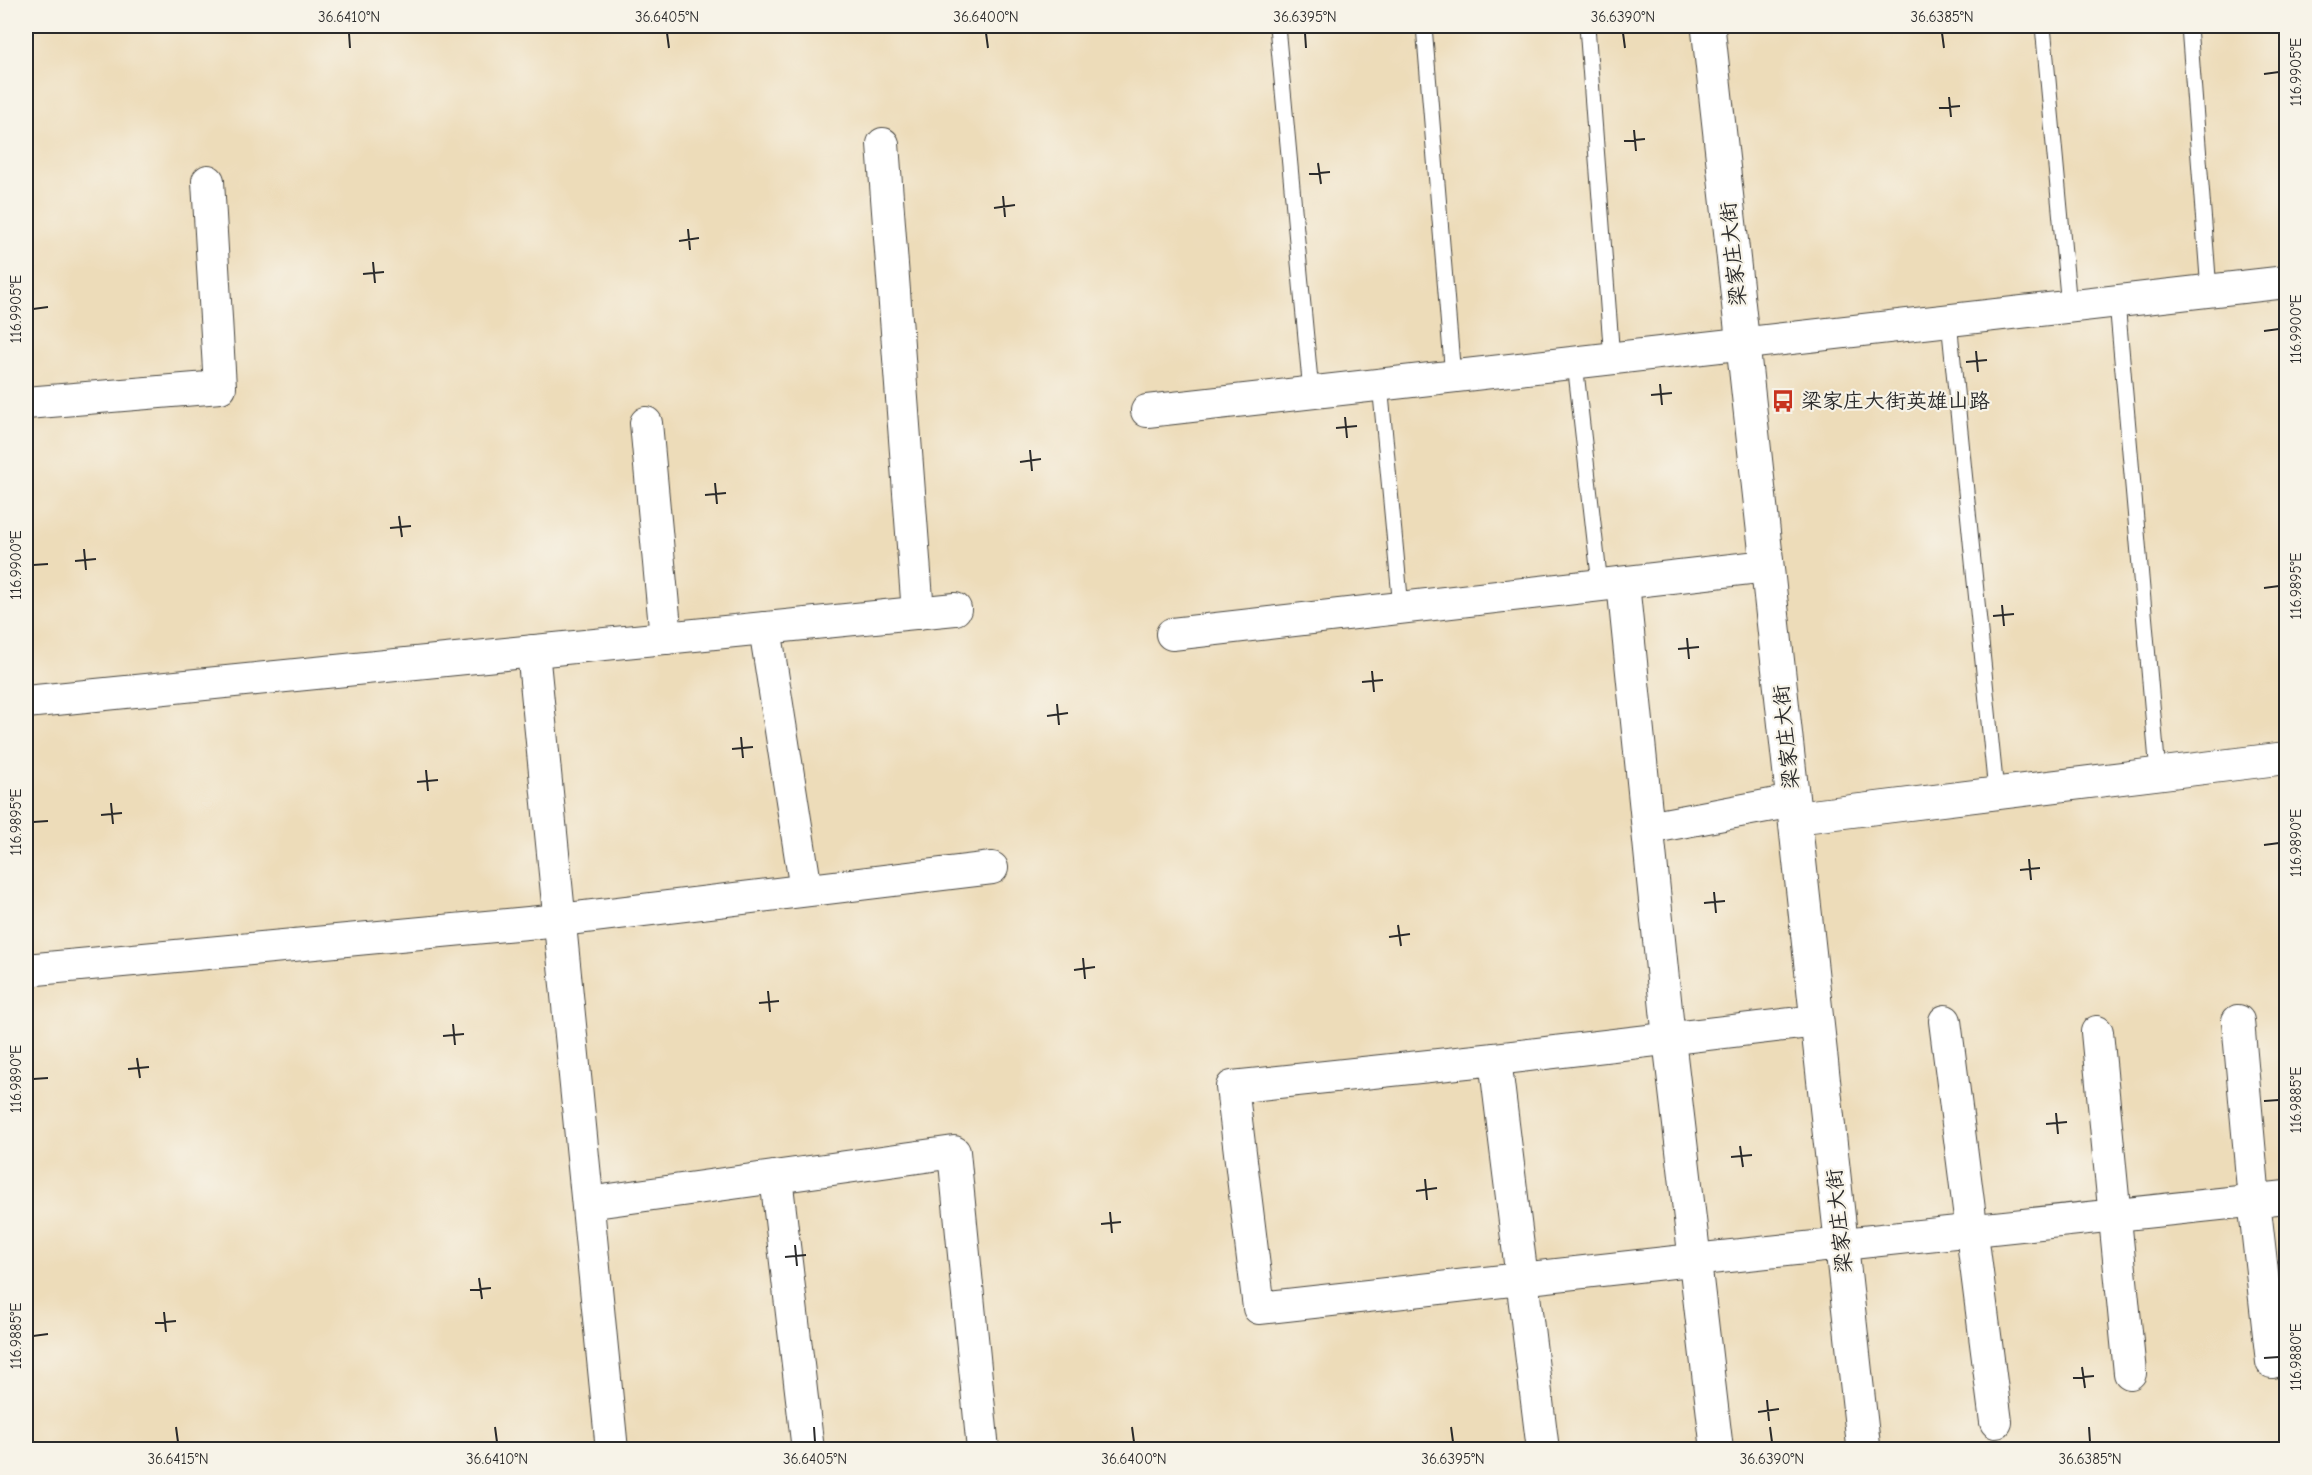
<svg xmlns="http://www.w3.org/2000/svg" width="2312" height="1475" viewBox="0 0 2312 1475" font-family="'Comic Neue','LXGW WenKai TC',sans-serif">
<rect width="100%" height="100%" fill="#f7f3e8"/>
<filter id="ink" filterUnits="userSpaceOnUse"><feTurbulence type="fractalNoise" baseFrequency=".0167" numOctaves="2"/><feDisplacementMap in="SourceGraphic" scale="12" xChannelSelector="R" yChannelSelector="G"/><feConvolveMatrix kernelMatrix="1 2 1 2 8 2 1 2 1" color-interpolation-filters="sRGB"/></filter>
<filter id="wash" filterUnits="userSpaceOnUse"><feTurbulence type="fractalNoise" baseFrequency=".008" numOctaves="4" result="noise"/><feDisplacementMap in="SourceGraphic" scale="24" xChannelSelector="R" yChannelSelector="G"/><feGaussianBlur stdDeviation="1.35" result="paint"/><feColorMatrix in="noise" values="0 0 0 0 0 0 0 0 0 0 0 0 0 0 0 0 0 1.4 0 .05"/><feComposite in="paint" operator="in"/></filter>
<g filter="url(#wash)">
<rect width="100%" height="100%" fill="#eddcb9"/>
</g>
<g filter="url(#ink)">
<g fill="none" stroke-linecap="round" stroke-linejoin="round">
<g stroke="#484640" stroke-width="17">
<g id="lane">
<path d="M1277,26L1311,392"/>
<path d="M1424,26L1453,377"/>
<path d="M1587,26L1612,359"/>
<path d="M2043,26L2069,307"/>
<path d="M2189,26L2209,291"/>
<path d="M2117,302L2158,773"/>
<path d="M1949,321L1996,792"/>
<path d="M1575,363L1600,585"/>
<path d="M1380,384L1401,608"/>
</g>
</g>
<g stroke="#484640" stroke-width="34">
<g id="street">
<path d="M883,144L918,613"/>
<path d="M26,403L220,387L208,181"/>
<path d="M1147,411L2286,282"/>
<path d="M646,423L666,638"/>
<path d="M1623,583L1669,1039L1717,1450"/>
<path d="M765,628L806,890"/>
<path d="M1172,634L1767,566"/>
<path d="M533,651L612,1450"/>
<path d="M26,702L955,609"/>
<path d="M1795,818L2286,758"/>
<path d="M1648,828L1793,801"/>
<path d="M26,970L560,920L992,868"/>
<path d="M1945,1021L1996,1422"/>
<path d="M2238,1021L2254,1200L2272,1362"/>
<path d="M2097,1032L2130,1373"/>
<path d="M1495,1059L1817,1021"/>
<path d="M776,1177L808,1450"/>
<path d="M588,1203L954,1152L983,1450"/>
<path d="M1543,1450L1495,1059L1232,1087L1259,1308C1601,1269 1944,1233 2286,1197"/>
</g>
</g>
<g stroke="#484640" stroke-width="35">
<path id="secondary" d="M1708,26L1864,1450"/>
</g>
<use href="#lane" stroke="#fff" stroke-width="15"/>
<use href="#street" stroke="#fff" stroke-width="32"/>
<use href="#secondary" stroke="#fff" stroke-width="33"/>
</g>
</g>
<path fill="none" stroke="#2b2b2b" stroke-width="2" d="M349,33L350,48M667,33L669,48M986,33L988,48M1305,33L1306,48M1623,33L1625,48M1942,33L1944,48M2264,74L2279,72M1949,97L1951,117M1939,108L1960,106M1634,130L1636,151M1624,141L1645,139M1318,163L1321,184M1309,174L1330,172M1003,196L1005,217M994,208L1015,205M688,229L690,250M679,241L699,238M373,262L375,283M363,274L384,272M33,309L48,307M2264,331L2279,329M1976,351L1978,372M1966,362L1987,360M1660,384L1662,405M1651,395L1672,393M1345,417L1347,438M1336,428L1357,426M1030,450L1032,471M1020,462L1041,459M715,483L717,504M705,495L726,493M399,516L402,537M390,528L411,526M84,549L86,570M75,561L96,559M33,565L48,564M2264,588L2279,586M2002,605L2004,626M1993,616L2014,614M1687,638L1689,659M1678,649L1699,647M1372,671L1374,692M1362,682L1383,680M1057,704L1059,725M1047,716L1068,713M741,737L743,758M732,749L753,747M426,770L428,791M417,782L438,780M111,803L113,824M101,815L122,813M33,822L48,821M2264,845L2279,843M2029,859L2031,880M2020,870L2040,868M1714,892L1716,913M1704,903L1725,901M1398,925L1401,946M1389,937L1410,934M1083,958L1085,979M1074,970L1095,967M768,991L770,1012M759,1003L779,1001M453,1024L455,1045M443,1036L464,1034M137,1058L140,1078M128,1069L149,1067M33,1079L48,1078M2264,1101L2279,1100M2056,1113L2058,1134M2046,1124L2067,1122M1740,1146L1743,1167M1731,1157L1752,1155M1425,1179L1427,1200M1416,1191L1437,1188M1110,1212L1112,1233M1101,1224L1121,1222M795,1245L797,1266M785,1257L806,1255M479,1278L482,1299M470,1290L491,1288M164,1312L166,1332M155,1323L176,1321M33,1336L48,1334M2264,1358L2279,1357M2082,1367L2085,1388M2073,1378L2094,1376M1767,1400L1769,1421M1758,1412L1779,1409M176,1427L178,1442M495,1427L497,1442M814,1427L815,1442M1132,1427L1134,1442M1451,1427L1453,1442M1770,1427L1772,1442M2089,1427L2090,1442"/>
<defs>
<g id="bus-bare" transform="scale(1.8)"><path d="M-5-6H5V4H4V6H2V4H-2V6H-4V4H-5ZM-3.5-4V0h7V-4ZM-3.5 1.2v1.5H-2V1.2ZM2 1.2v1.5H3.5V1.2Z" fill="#c8321e" stroke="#f7f3e8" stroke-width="2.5" paint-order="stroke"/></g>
</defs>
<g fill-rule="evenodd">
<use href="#bus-bare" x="1783" y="401"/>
</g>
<g text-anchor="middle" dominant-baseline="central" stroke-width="4.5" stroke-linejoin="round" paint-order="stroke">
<g font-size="21" fill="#2b2b2b" stroke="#f7f3e8">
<text transform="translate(1733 254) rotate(-96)">梁家庄大街</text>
<text transform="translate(1786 737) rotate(-96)">梁家庄大街</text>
<text transform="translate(1839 1221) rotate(-96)">梁家庄大街</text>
</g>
<g font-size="21" fill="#2b2b2b" stroke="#f7f3e8" text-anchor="start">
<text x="1801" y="401">梁家庄大街英雄山路</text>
</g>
</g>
<rect width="2312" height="1475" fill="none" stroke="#f7f3e8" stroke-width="66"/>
<rect x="33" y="33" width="2246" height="1409" fill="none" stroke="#2b2b2b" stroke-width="2"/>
<g font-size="15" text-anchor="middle" fill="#2b2b2b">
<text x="349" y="22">36.6410°N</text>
<text x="667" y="22">36.6405°N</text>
<text x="986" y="22">36.6400°N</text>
<text x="1305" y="22">36.6395°N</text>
<text x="1623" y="22">36.6390°N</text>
<text x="1942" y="22">36.6385°N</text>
<text transform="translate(2296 72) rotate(-90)" y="5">116.9905°E</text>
<text transform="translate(16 309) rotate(-90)" y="5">116.9905°E</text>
<text transform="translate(2296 329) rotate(-90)" y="5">116.9900°E</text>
<text transform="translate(16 565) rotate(-90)" y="5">116.9900°E</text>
<text transform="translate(2296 586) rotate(-90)" y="5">116.9895°E</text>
<text transform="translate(16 822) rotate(-90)" y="5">116.9895°E</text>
<text transform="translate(2296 843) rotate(-90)" y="5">116.9890°E</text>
<text transform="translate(16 1079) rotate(-90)" y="5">116.9890°E</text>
<text transform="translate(2296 1100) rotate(-90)" y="5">116.9885°E</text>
<text transform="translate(16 1336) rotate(-90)" y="5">116.9885°E</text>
<text transform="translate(2296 1357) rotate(-90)" y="5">116.9880°E</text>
<text x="178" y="1464">36.6415°N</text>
<text x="497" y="1464">36.6410°N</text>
<text x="815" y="1464">36.6405°N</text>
<text x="1134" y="1464">36.6400°N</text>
<text x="1453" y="1464">36.6395°N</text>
<text x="1772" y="1464">36.6390°N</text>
<text x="2090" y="1464">36.6385°N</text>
</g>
</svg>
